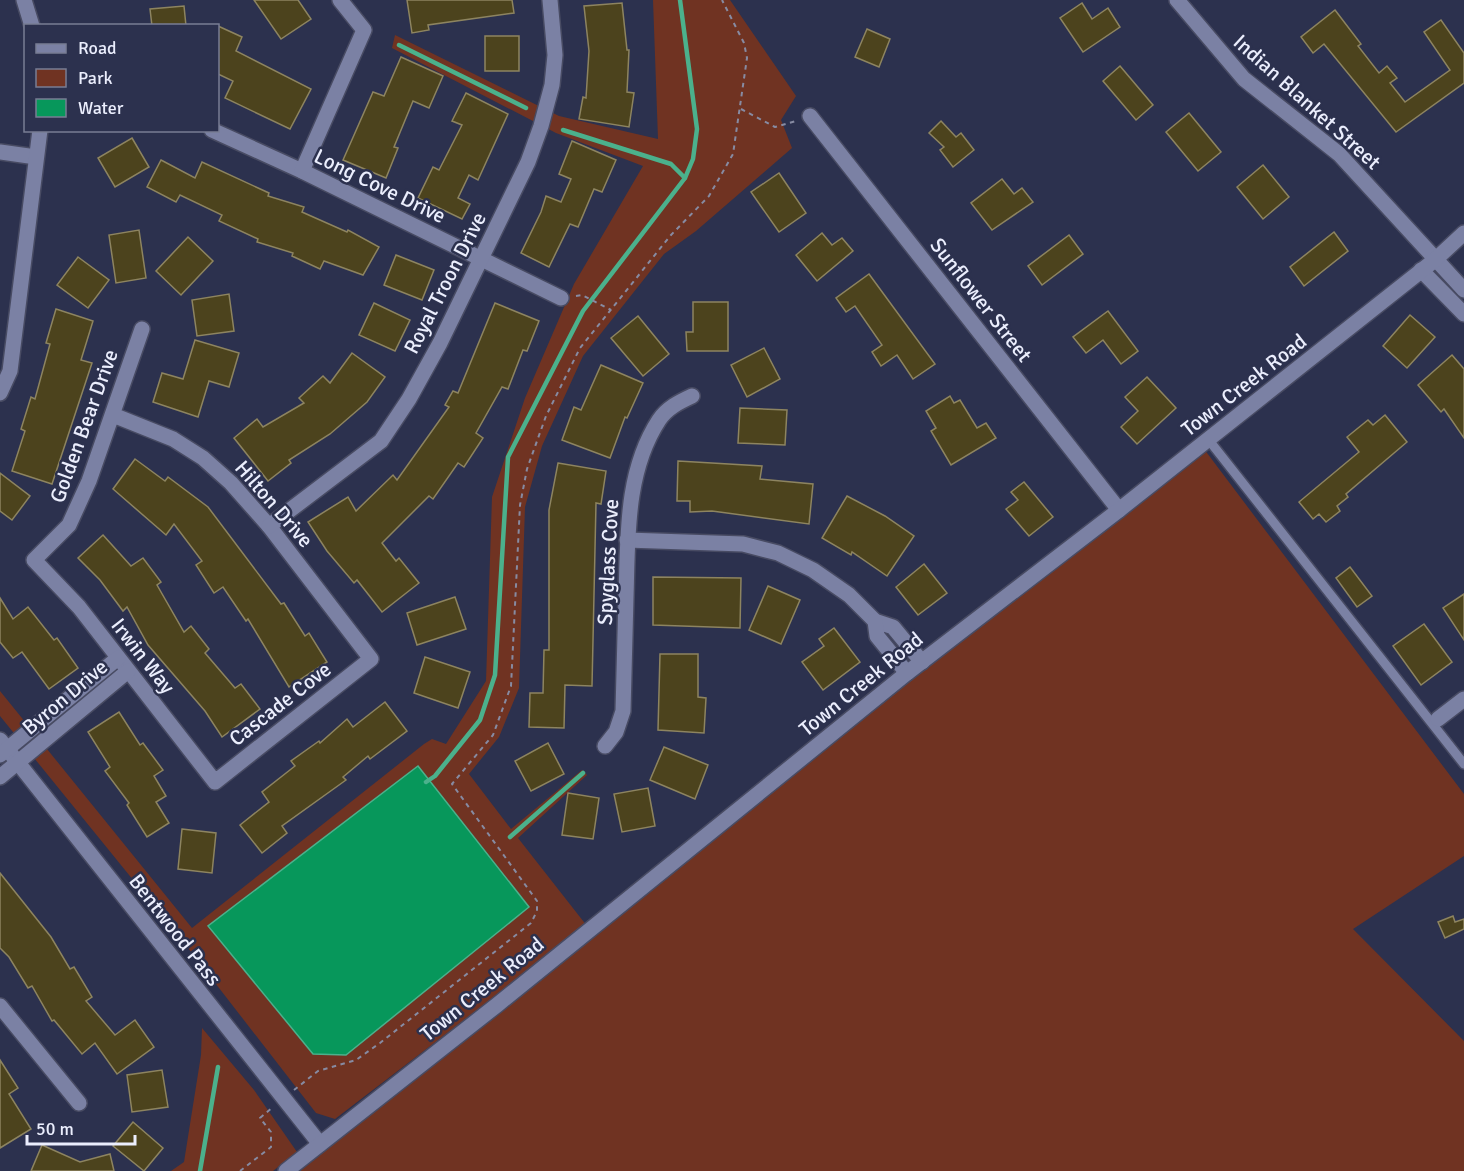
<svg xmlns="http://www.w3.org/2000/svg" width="1464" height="1171" viewBox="0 0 1464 1171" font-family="Signika,sans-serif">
<rect width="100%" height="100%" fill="#2c314e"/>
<g fill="#703322">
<path d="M653,0H730L796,96L781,120L792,148L696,231L664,254L583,356L542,446L525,507L519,688L499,737L469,774L511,829L582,770L587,775L518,838L587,926L335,1119L316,1113L181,939L0,716V691L192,928L424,744L432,739L446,744L486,681L492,497L525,398L574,284L643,166L556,133L392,48L395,35L559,116L658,139Z"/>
<path d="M1201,445L1464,794V856L1353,929L1464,1041V1171H300Z"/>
<path d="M202,1028L254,1090L297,1152L273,1171H171L184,1162L201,1055Z"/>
</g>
<path fill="#07975b" stroke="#4bb18c" stroke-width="1.5" d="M418,766L529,907L346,1055L313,1054L208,926Z"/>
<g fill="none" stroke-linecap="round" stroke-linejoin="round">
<g stroke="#4bb18c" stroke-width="4.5">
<path d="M399,45L526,108"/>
<path d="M563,130L671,164L685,178"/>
<path d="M426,782L435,776L480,720L495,675L508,457L583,311L685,178L693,159L697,129L680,0"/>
<path d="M510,837L583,773"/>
<path d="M200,1171L218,1067"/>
</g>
</g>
<g fill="#4c431d" stroke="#8d8460" stroke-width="1.5">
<path d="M254,0H298L311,19L281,39Z"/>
<path d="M407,0H512L514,13L428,25L429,30L412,33Z"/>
<path d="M622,3L627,50H629L627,92L634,93L629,127L579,119L583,97L586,98L589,51L584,6Z"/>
<path d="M1082,3L1092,19L1108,8L1120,27L1083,52L1060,18Z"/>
<path d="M184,6L186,26H152L150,9Z"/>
<path d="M1335,10L1361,44L1358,46L1379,73L1387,66L1397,78L1390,83L1405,102L1450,70L1424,32L1441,20L1464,53V83L1396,132L1324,44L1313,53L1301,37Z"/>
<path d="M218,26L242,37L236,51L311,89L290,129L225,98L233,81L218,74Z"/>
<path d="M867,29L890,39L879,67L855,57Z"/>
<rect x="485" y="36" width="34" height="35"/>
<path d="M401,57L443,76L429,108L413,101L394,147L398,148L386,178L343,160L373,92L384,96Z"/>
<path d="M1120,66L1153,105L1136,120L1103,81Z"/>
<path d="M466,93L508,114L478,180L469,175L458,198L470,204L462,219L418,198L433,167L439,170L462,125L452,121Z"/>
<path d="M1189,113L1221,152L1198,171L1166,132Z"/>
<path d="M941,121L956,137L961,133L974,150L953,167L940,150L944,147L929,133Z"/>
<path d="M132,138L149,167L115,187L98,158Z"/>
<path d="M572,141L616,160L602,192L594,189L578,227L570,224L549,267L521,253L541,212L546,196L561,202L571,179L559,174Z"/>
<path d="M161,160L195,178L202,162L269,193L268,196L304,207L302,212L347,232L348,230L379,247L363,275L324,261L320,269L292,256L293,253L257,242L258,239L219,221L222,215L180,195L176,202L147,187Z"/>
<path d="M1263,165L1289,197L1263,219L1237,187Z"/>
<path d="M779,173L806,213L779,232L751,192Z"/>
<path d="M1002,179L1014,194L1022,188L1033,202L992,230L971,203Z"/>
<path d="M139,230L146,278L116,283L109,235Z"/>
<path d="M1334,232L1348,251L1304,286L1290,267Z"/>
<path d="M822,233L832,245L842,238L853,251L817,281L796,255Z"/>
<path d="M1069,235L1083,254L1042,285L1028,266Z"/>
<path d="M188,237L213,261L181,295L156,271Z"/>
<path d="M396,255L434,270L422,300L384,285Z"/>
<path d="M78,257L109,280L88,308L57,285Z"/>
<path d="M869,274L935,364L913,379L897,355L881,366L872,352L882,345L855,306L846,312L836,298Z"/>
<path d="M229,294L234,331L197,336L192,300Z"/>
<path d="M693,302H728V351H687L686,332H693Z"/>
<path d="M374,303L410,320L395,351L359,335Z"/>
<path d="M495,303L539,321L527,351L523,350L508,389L502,387L476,433L483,438L464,467L458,463L433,499L429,496L382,543L396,561L399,558L419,583L382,612L357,580L354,583L327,551L308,522L348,497L356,511L393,475L397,480L449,407L445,405L453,391L458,393Z"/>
<path d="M56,309L93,321L81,360L92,363L52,484L12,471L25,431L21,429L31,397L35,399L50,344L46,343Z"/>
<path d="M1108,311L1138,351L1121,364L1103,340L1086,353L1073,337Z"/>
<path d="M1410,315L1435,337L1407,368L1383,346Z"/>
<path d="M638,316L669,354L643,376L611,338Z"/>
<path d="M195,340L239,353L229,387L209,381L198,417L153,402L162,373L183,379Z"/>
<path d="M764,348L780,379L747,397L731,365Z"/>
<path d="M352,353L385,377L367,402L330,434L289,460L291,463L268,481L234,438L257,419L263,427L304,403L299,398L323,376L330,383Z"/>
<path d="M1452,355L1464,369V438L1444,409L1441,412L1418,385Z"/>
<path d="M601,365L643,383L627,418L625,417L610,458L562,440L574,407L581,410Z"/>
<path d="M1147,377L1176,408L1137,444L1121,427L1138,411L1125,397Z"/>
<path d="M950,396L954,403L960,400L977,428L986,423L996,438L951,465L931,431L936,428L926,411Z"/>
<path d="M740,408L787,410L785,445L738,443Z"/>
<path d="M1385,415L1407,442L1346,494L1348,497L1337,506L1340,511L1326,522L1319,514L1313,519L1299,502L1359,452L1347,437L1368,420L1373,425Z"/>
<path d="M135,459L165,481L168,477L208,507L281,604L284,603L305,636L309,633L327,662L289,687L248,619L246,621L223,587L214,593L196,565L202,561L174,524L166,535L113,489Z"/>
<path d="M678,461L762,466L760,479L813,484L809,524L712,511L690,512V501H677Z"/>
<path d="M558,463L606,471L601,504L596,503L592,686L565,685L564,728L529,727L530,693H543L544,650H549V510Z"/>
<path d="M0,473L30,496L12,520L0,511Z"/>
<path d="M1024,482L1053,517L1029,536L1006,509L1018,500L1011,492Z"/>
<path d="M847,496L885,516L914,536L887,576L852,552L851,555L822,538Z"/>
<path d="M103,535L131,566L143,558L161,582L157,585L184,632L191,626L209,649L205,653L235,688L241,684L260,709L222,737L205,711L148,645L127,607L123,611L100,580L78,558Z"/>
<path d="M924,564L947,593L918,615L896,587Z"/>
<path d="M1350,567L1372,596L1357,607L1336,578Z"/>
<path d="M653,577L741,578L740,628L653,625Z"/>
<path d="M768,586L800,600L781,644L749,630Z"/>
<path d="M1464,594V640L1443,608Z"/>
<path d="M455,597L466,629L417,645L407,613Z"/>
<path d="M0,598L13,619L28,607L54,640L57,638L78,668L49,689L22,652L13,658L0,642Z"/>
<path d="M1424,624L1452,662L1421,685L1393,646Z"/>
<path d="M834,628L860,662L823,690L802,662L824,646L819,639Z"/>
<path d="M660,654H698V697L706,698L704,733L658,730Z"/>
<path d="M425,657L470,672L458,708L414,693Z"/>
<path d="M385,702L407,731L370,759L368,756L343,777L346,780L282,826L287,833L262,853L240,825L269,802L262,792L295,766L291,761L319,741L320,743L347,719L353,727Z"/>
<path d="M119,712L140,745L143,743L163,770L154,776L166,796L156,802L169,823L147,837L127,805L129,803L105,771L110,767L88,732Z"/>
<path d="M548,743L564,774L531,791L515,761Z"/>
<path d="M664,747L708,765L695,799L650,780Z"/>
<path d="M648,788L655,826L622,832L614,794Z"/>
<path d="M568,793L599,798L593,839L562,835Z"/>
<path d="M182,829L216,833L212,873L178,869Z"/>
<path d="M0,873L51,937L70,969L74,967L92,997L86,1001L115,1035L135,1020L154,1047L117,1074L95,1043L82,1054L54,1020L52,1021L32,986L28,988L9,957L0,948Z"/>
<path d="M1453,916L1455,922L1464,919V929L1445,938L1438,922Z"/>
<path d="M0,1060L18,1088L9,1094L31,1129L0,1148Z"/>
<path d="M162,1070L168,1107L132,1112L127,1075Z"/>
<path d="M133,1122L163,1148L144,1171L113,1146Z"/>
<path d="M42,1145L80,1162L110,1154L114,1171H31Z"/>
</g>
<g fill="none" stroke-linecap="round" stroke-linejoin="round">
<g stroke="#484b63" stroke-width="12">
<path id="service" d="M1208,439L1464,764"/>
</g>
<g stroke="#484b63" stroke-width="18">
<g id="minor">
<path d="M24,0L32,26"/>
<path d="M1177,0L1244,79L1339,154L1464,290"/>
<path d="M810,116L1119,510"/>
<path d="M212,130L302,171L561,298"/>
<path d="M0,152L36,157"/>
<path d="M302,171L364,30L340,0"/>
<path d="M1421,270L1464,314"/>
<path d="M0,393L10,371L40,130"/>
<path d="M113,415L173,439L203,458L231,483L269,526L371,659L215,782L79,607L34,560L69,525L89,481L142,329"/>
<path d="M269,526L381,441L409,399L440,343L528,162L541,126L552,85L555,55L550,0"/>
<path d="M627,540L743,544L778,553L813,570L849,595L875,621L893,627L922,662"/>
<path d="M875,621L877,636L907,673"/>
<path d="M1438,719L1464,699"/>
<path d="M0,740L320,1144"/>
<path d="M605,746L616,732L623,711C624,673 625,635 626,597C628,538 625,472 659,420C667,408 679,402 692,396"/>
<path d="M0,755L118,658"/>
<path d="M0,777L128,671"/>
<path d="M0,1006L79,1103"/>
<path d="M286,1171L497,1005L907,673L1119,510L1436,259L1464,233"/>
</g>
</g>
<g stroke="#878ba2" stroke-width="2" stroke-dasharray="4.5 4.5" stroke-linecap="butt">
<path d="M741,109L775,127L796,121"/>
<path d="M576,296L582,295L611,310"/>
<path d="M294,1090L318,1071L356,1060L380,1043L531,923L537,911V901L452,784L493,735L511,686L520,505L527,469L546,416L580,348L671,235L709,196L733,154L747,58L744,43L722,0"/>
<path d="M240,1171L271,1147V1132L260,1118L273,1107"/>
</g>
<use href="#service" stroke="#7b81a4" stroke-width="9"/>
<use href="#minor" stroke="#7b81a4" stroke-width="15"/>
</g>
<g text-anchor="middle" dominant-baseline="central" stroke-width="5" stroke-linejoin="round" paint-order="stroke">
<g font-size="21" fill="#ebeefd" stroke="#2c314e">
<text transform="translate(1307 102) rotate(42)">Indian Blanket Street</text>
<text transform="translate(380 186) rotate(26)">Long Cove Drive</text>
<text transform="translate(445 283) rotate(-63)">Royal Troon Drive</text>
<text transform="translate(981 300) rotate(52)">Sunflower Street</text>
<text transform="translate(1244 385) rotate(-38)">Town Creek Road</text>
<text transform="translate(84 426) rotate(-70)">Golden Bear Drive</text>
<text transform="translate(274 504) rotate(49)">Hilton Drive</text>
<text transform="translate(608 562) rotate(-87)">Spyglass Cove</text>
<text transform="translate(143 656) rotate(52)">Irwin Way</text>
<text transform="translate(861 684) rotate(-39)">Town Creek Road</text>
<text transform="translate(65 697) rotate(-40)">Byron Drive</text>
<text transform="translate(280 704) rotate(-38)">Cascade Cove</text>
<text transform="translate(175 930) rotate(52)">Bentwood Pass</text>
<text transform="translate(482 989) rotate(-39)">Town Creek Road</text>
</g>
</g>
<rect x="24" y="24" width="195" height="108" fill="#2c314e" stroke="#787d94" stroke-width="1.5"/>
<rect x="36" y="44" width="30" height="9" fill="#7b81a4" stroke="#787d94" stroke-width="1.5"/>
<text x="78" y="54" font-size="18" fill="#ebeefd">Road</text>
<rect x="36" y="69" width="30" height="18" fill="#703322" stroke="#787d94" stroke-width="1.5"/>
<text x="78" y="84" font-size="18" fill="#ebeefd">Park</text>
<rect x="36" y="99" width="30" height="18" fill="#07975b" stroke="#787d94" stroke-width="1.5"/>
<text x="78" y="114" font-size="18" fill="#ebeefd">Water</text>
<path d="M27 1135v9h108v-9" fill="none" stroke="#ebeefd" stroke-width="3"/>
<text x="36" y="1135" font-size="18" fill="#ebeefd" stroke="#2c314e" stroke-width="4.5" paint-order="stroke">50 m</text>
</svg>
